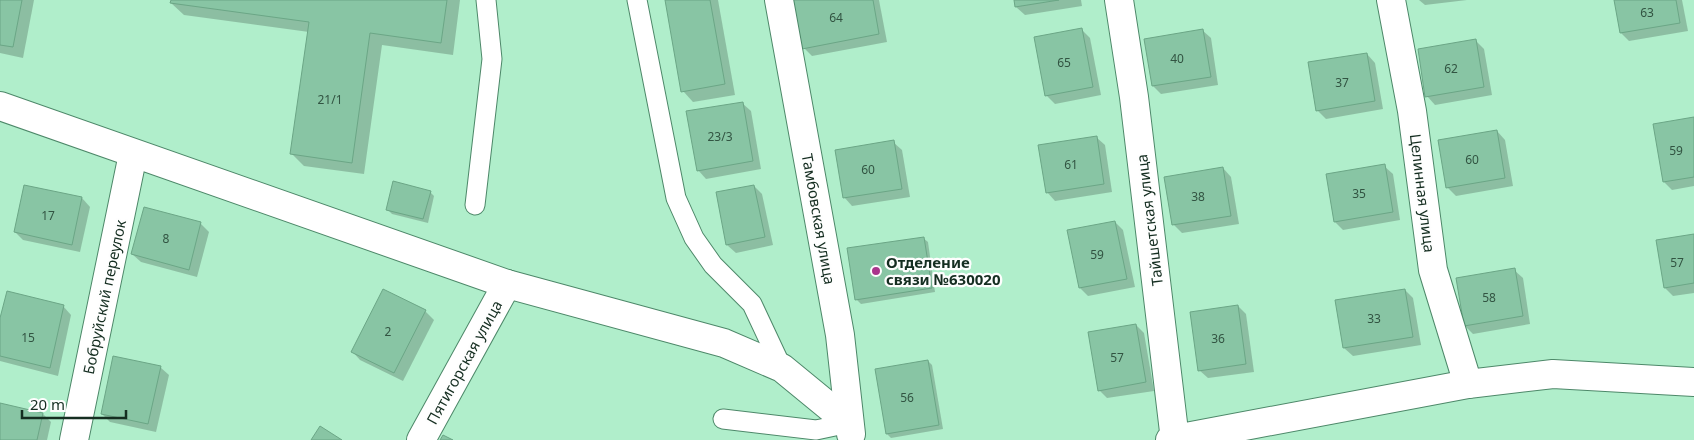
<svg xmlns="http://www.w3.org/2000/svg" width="1694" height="440" viewBox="0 0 1694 440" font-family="'Noto Sans',sans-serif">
<rect width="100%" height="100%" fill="#b0eecb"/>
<g fill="#0003">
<path d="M0,0H34L23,58L0,53Z"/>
<path d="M172,0H460L453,55L382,45L364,174L304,166L292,154L309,32L184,15L171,3Z"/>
<path d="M666,0H718L735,95L693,102L683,91Z"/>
<path d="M794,0H879L887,42L812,56L804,48Z"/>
<path d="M1015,0H1081L1082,6L1025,15L1016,7Z"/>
<path d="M1419,0H1467L1425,5Z"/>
<path d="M1616,0H1682L1688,31L1629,41L1621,33Z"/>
<path d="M1082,30L1090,38L1101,95L1055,104L1046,95Z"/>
<path d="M1202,30L1211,38L1218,85L1161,94L1153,86L1145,40Z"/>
<path d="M1476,41L1484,49L1492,95L1435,105L1427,96Z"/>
<path d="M1367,54L1375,63L1383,109L1326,119L1317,110Z"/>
<path d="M742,103L751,111L761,169L706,179L698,170Z"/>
<path d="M1694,118V186L1672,190L1664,182Z"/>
<path d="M1497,131L1505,140L1513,186L1456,196L1447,187Z"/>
<path d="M1096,137L1105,145L1112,192L1055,201L1047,192Z"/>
<path d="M893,142L902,150L910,197L852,206L844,197Z"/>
<path d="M1384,166L1393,174L1400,220L1343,230L1335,222Z"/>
<path d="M1223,168L1231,177L1239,224L1182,233L1173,224Z"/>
<path d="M25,186L82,198L90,207L80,252L23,240L15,232Z"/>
<path d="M754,186L762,194L773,245L736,253L727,245Z"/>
<path d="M430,192L434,196L428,223L392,214L388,210Z"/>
<path d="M1115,222L1123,230L1135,287L1088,296L1080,288Z"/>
<path d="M201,224L209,232L197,277L141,262L132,254Z"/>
<path d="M1694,235V293L1673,296L1665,288Z"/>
<path d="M923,238L928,242L935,292L861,304L856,299Z"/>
<path d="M1514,270L1523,278L1530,324L1473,334L1465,326Z"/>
<path d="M1405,290L1413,298L1421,345L1353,356L1344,348Z"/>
<path d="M63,306L71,315L58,376L0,361V323Z"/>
<path d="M1238,306L1246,314L1254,372L1208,378L1199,370Z"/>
<path d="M425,311L434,320L403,381L360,360L352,351Z"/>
<path d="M1136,325L1144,333L1154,391L1107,398L1099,390Z"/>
<path d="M928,361L932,365L943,429L891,438L887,434Z"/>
<path d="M160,367L169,375L156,432L110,422L102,414Z"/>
<path d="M0,404L43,414L51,422L47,440H0Z"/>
</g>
<g fill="#88c5a4" stroke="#6ba686">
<path d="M0,0H22L13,47L0,45Z"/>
<path d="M171,0H447L441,43L370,33L352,163L290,154L309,22L170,3Z"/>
<path d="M665,0H710L725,84L681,92Z"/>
<path d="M793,0H873L879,34L802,49Z"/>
<path d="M1014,0H1059L1015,7Z"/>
<path d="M1614,0H1676L1680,23L1620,33Z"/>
<path d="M1082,28L1093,87L1045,96L1034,37Z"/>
<path d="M1203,29L1211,77L1152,86L1144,39Z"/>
<path d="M1476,39L1484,87L1425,97L1418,49Z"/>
<path d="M1367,53L1375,101L1316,111L1308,62Z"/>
<path d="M743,102L753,161L697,171L686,111Z"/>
<path d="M1694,117V177L1663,182L1653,124Z"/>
<path d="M1497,130L1505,178L1446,188L1438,140Z"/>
<path d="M1097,136L1104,184L1046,193L1038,145Z"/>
<path d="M894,140L902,189L843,198L835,150Z"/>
<path d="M1385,164L1393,212L1334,222L1326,174Z"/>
<path d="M1223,167L1231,216L1172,225L1164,177Z"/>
<path d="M393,181L431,191L423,219L386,210Z"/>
<path d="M24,185L82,197L72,245L14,232Z"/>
<path d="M754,185L765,237L726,245L716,192Z"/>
<path d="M144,207L201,222L189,270L131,254Z"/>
<path d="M1115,221L1127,279L1079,288L1067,230Z"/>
<path d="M1694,234V283L1664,288L1656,240Z"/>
<path d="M924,237L932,288L855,300L847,248Z"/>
<path d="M1515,268L1523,316L1464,326L1456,278Z"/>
<path d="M383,289L426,310L394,373L351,352Z"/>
<path d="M1405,289L1413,337L1343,348L1335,300Z"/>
<path d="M7,291L64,305L50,368L0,356V318Z"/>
<path d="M1238,305L1246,364L1198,371L1190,312Z"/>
<path d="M1136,324L1146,382L1098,391L1088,332Z"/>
<path d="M113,356L161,366L148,424L101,414Z"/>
<path d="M928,360L939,425L886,434L875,369Z"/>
<path d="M0,403L43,413L37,440H0Z"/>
<path d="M320,426L342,440H311Z"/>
<path d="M443,435L453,440H440Z"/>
</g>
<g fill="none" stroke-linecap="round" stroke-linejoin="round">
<g stroke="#4d8869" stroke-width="21">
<g id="lane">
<path d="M637,0L676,198L694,238L713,265L752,304L782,368"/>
<path d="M475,205L492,59L486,0"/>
<path d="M723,419L816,430L849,423"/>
</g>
</g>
<g stroke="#4d8869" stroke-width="30">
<g id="street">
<path d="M779,0L840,335L851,434"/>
<path d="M1119,0L1134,97L1175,440"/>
<path d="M1391,0L1412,111L1433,270L1468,384"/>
<path d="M0,106L507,284L724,343L782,368L849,423"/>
<path d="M74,440L133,154"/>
<path d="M421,440L507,284"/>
<path d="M1170,440L1468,384L1553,374L1694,382"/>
</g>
</g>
<use href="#lane" stroke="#fff" stroke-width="19"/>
<use href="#street" stroke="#fff" stroke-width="28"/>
</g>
<circle fill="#aa348c" stroke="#fefefe" stroke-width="2" cx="876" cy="271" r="5"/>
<g text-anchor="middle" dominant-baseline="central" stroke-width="4.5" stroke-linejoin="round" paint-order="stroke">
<g font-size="12" fill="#325442">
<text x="1647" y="12">63</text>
<text x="836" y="17">64</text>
<text x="1177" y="58">40</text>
<text x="1064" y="62">65</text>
<text x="1451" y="68">62</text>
<text x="1342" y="82">37</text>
<text x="330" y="99">21/1</text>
<text x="720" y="136">23/3</text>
<text x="1676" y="150">59</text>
<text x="1472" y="159">60</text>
<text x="1071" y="164">61</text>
<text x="868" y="169">60</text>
<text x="1359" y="193">35</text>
<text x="1198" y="196">38</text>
<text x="48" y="215">17</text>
<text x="166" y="238">8</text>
<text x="1097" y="254">59</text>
<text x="1677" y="262">57</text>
<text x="1489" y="297">58</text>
<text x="1374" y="318">33</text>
<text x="388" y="331">2</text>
<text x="28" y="337">15</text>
<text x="1218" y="338">36</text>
<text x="1117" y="357">57</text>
<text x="907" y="397">56</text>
</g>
<g font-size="15" fill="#152e21" stroke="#fefefe">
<text transform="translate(1423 193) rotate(83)">Целинная улица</text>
<text transform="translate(819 219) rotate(80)">Тамбовская улица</text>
<text transform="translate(1149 220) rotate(-97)">Тайшетская улица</text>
<text transform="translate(104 297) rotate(-78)">Бобруйский переулок</text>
<text transform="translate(464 362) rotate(-61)">Пятигорская улица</text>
</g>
<g font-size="15" font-weight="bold" fill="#152e21" stroke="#fefefe" text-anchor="start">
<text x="886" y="262">Отделение<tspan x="886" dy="17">связи №630020</tspan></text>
</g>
</g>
<path d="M22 410v8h104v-8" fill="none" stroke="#152e21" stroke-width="2.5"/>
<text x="30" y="410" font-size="15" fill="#152e21" stroke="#fefefe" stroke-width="4" paint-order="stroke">20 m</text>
</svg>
